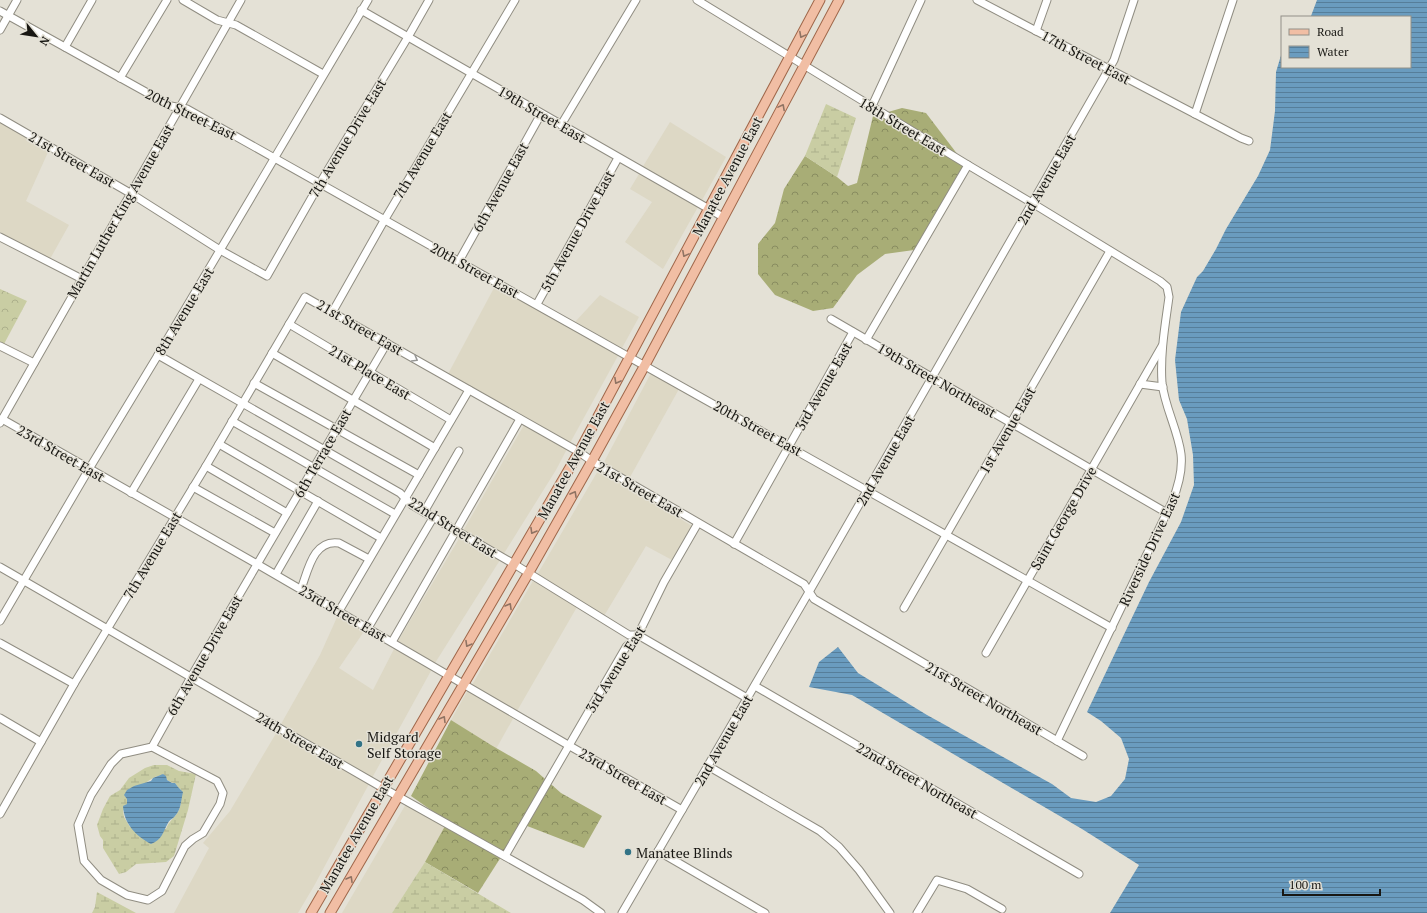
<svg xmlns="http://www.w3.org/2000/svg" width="1427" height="913" viewBox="0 0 1427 913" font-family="'PT Serif',serif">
<defs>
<pattern id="forest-crowns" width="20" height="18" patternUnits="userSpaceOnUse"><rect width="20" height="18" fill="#a8ad76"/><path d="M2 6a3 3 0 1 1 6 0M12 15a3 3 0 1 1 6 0" fill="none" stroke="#888c60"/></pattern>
<pattern id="wetland-marsh" width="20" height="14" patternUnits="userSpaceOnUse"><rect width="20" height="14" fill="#c9cda3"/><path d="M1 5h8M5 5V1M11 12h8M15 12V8" fill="none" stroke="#acaf8b"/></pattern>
<pattern id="park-crowns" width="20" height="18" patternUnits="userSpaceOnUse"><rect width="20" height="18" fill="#c9cda3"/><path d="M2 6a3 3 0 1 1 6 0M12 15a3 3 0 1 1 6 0" fill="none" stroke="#acaf8b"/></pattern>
<pattern id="water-rules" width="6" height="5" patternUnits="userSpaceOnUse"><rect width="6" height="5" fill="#6a9cbf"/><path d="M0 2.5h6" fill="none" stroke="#567e9a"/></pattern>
</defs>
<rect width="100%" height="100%" fill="#e4e1d6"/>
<g fill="#ddd8c5">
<path d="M0,122L49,150L26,201L69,225L50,259L0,233Z"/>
<path d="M670,122L726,157L701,202L642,168Z"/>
<path d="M639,174L698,207L663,269L625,242L652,202L630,189Z"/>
<path d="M495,286L619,354L570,443L448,374Z"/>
<path d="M600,295L639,317L622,348L575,322Z"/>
<path d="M651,373L679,389L629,479L603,464Z"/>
<path d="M524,425L567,449L556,470L503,555L463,531Z"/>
<path d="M599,469L692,526L672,560L646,546L604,616L537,575Z"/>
<path d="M460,537L500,560L435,663L398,641Z"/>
<path d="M533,581L577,607L517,711L472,685Z"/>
<path d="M338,615L365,630L339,668L373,690L395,647L432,669L372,778L281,724L320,655Z"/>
<path d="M468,690L514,717L496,749L451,720Z"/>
<path d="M278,730L369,784L314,886L298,913H174L209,848L203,843L230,811Z"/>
<path d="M406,804L445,826L425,862L392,913H342Z"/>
</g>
<g fill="url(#forest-crowns)">
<path d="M902,108L926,113L958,155L888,112Z"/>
<path d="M879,115L963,166L914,250L885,254L857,275L833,308L813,311L775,295L758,274V244L775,223L784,189L805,156L837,177L848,186L857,183L873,116Z"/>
<path d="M451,720L491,745L536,771L561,793L602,816L584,848L522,824L504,852L438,815L411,796Z"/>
<path d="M445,826L501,857L478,893L425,862Z"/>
</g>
<g fill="url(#wetland-marsh)" fill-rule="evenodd">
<path d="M826,104L856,118L837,177L805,156Z"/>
<path d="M154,765H167L179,771L196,774L188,810L174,856L166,862L136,864L126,872L119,874L103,848V840L100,836L97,825L103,809L110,796L120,790L129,778L145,768ZM163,774C166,779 169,783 175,783L178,787L181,790C181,799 182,809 175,816C171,821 168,823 166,829L130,827L124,817L123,811L127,804V799C135,792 144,783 153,778C156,776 160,776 163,774Z"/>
<path d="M425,862L511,913H392Z"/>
<path d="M97,892L136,913H92L95,907Z"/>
</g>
<path fill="url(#park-crowns)" d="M0,289L27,301L4,344L0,342Z"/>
<g fill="url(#water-rules)">
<path d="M1317,0H1427V913H1110L1139,865L1082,829L852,695L809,687L819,662L838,647L858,673L927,715L1052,784L1071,798L1096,802L1111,796L1125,779L1129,759L1121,738L1101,721L1087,712L1149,582L1181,522L1194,485L1193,455L1187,419L1179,400L1175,360L1181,312L1197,277L1203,271L1216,249L1226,229L1258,176L1270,150L1275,111L1276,72L1282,52V67H1410V17H1302L1311,16Z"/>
<path d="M163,774L166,776L167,780L172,783H175L178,787L183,792C181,800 181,810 175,816C173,819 170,819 168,823C163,832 162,840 151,844C136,836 124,824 123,806L127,804V799L124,795L127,790L134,786L151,781L153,778Z"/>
</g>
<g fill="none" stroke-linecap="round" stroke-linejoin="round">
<g stroke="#908d82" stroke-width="9">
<g id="minor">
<path d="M183,0L217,20L236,25L323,74"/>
<path d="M697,0L968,165L1032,203L1160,281L1167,287L1169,297C1165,326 1160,354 1162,383C1165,408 1178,430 1181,454C1183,471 1178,487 1172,502L1057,741"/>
<path d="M977,0L1241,138L1249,141"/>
<path d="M361,10L723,217"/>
<path d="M0,11L171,106L187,109C496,281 805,453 1112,628"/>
<path d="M0,30L17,0"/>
<path d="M1036,31L1047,0"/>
<path d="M65,47L92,0"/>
<path d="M120,78L167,0"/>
<path d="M872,106L921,0"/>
<path d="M1195,114L1233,0"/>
<path d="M0,118L130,193L220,250L267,276L320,183L408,37L429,0"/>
<path d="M561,125L636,0"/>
<path d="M0,237L82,279"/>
<path d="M459,261L541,114"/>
<path d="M537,304L618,158"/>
<path d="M333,311L385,219L515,0"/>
<path d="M831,319L1167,513"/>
<path d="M289,324L451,420"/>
<path d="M866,340L968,165"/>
<path d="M0,346L34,363"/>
<path d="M272,353L435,448"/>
<path d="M158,355L400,493L412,505L514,564L629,635H638L747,698"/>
<path d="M254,383L419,475"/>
<path d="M1140,384L1163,387"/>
<path d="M2,419L257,564L568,745L682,810"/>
<path d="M232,421L395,514"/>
<path d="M0,423L241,0"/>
<path d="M219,444L381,538"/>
<path d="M206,466L287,513"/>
<path d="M193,487L275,533"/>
<path d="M131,493L199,379"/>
<path d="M424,512L459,451"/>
<path d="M734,544L853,332"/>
<path d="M0,567L383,788L583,900L601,913"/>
<path d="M276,574L318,501"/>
<path d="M301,589C308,571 313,539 339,543L369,559"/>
<path d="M904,608L1110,251"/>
<path d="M339,611L469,390"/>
<path d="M0,621L89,469L158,355L368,0"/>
<path d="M368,628L433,518"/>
<path d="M392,642L520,419"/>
<path d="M0,643L74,684"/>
<path d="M986,653L1162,346"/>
<path d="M755,686L1079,874"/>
<path d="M0,718L41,742"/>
<path d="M152,747L217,781L223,793L220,804L203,833L193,839L185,846L162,891L148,900L127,895L101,880L84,861L78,825L91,795L111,764L121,754L152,747L191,677L387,343"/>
<path d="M708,766L820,831L839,847L859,870L890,913"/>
<path d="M0,814L74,684L206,466L305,297L579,452L592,461L804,584L814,599L1083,756"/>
<path d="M658,851L765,913"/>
<path d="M505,856L626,647L638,635L664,582L698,523"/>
<path d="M622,913L809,592L1114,60L1134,0"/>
<path d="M917,913L937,880L967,889L1002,909"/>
</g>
</g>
<g stroke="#9f674a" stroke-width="11">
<g id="major">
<path d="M311,913L579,452L820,0"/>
<path d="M330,913L528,574L592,461L645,365L839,0"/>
</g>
</g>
<use href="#minor" stroke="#fff" stroke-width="7"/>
<use href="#major" stroke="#f1bea4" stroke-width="9"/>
</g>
<defs><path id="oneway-chevron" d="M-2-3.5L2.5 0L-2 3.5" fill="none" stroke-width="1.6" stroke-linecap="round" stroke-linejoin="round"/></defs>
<g stroke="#8f7363">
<use href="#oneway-chevron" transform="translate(802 35) rotate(118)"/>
<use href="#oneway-chevron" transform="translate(782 107) rotate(-62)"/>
<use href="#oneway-chevron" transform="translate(685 254) rotate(118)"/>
<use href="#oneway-chevron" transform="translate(617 381) rotate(119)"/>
<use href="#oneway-chevron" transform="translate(574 494) rotate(-61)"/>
<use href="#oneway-chevron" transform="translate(533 531) rotate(120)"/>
<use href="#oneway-chevron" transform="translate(509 606) rotate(-60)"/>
<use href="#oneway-chevron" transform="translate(468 644) rotate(120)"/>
<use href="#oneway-chevron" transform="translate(443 719) rotate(-59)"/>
<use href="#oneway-chevron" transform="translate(350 879) rotate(-60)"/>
</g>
<use stroke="#979795" href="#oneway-chevron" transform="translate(415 359) rotate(30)"/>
<g fill="#327386" stroke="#e4e1d6" stroke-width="1.5">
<circle cx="359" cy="744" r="4"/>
<circle cx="628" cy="852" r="4"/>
</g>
<g text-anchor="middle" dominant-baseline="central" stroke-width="3" stroke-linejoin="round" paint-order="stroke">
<g font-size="14" fill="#181713" stroke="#e4e1d6">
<text transform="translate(1086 57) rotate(28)">17th Street East</text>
<text transform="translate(191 114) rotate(26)">20th Street East</text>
<text transform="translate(542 114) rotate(30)">19th Street East</text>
<text transform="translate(903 126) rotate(31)">18th Street East</text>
<text transform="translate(347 138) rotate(-59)">7th Avenue Drive East</text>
<text transform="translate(422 155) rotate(-59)">7th Avenue East</text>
<text transform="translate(72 159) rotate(30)">21st Street East</text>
<text transform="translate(727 176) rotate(-62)">Manatee Avenue East</text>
<text transform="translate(1046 179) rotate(-60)">2nd Avenue East</text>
<text transform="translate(500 187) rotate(-61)">6th Avenue East</text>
<text transform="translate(120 211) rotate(-60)">Martin Luther King Avenue East</text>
<text transform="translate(577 231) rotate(-61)">5th Avenue Drive East</text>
<text transform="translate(475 270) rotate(29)">20th Street East</text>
<text transform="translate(184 311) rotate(-59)">8th Avenue East</text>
<text transform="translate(360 327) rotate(30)">21st Street East</text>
<text transform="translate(370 372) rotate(31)">21st Place East</text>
<text transform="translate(937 380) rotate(30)">19th Street Northeast</text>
<text transform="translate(823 386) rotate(-60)">3rd Avenue East</text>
<text transform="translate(758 428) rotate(29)">20th Street East</text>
<text transform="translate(1007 430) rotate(-60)">1st Avenue East</text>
<text transform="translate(61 453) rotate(30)">23rd Street East</text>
<text transform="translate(322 453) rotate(-60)">6th Terrace East</text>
<text transform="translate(573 460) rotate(-61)">Manatee Avenue East</text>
<text transform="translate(885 460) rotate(-60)">2nd Avenue East</text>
<text transform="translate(640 489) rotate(30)">21st Street East</text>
<text transform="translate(1063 518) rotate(-60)">Saint George Drive</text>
<text transform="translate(453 527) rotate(32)">22nd Street East</text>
<text transform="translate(1149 549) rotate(-65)">Riverside Drive East</text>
<text transform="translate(152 555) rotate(-59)">7th Avenue East</text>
<text transform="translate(343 613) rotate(30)">23rd Street East</text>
<text transform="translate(204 655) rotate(-60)">6th Avenue Drive East</text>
<text transform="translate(615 669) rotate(-58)">3rd Avenue East</text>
<text transform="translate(984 698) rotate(30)">21st Street Northeast</text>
<text transform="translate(300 740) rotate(30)">24th Street East</text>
<text transform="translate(723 740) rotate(-60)">2nd Avenue East</text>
<text transform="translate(623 776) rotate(30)">23rd Street East</text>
<text transform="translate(917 780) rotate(30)">22nd Street Northeast</text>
<text transform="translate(356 834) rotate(-60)">Manatee Avenue East</text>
</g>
<g font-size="14" fill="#181713" stroke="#e4e1d6" text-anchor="start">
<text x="367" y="736">Midgard<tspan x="367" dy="16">Self Storage</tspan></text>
<text x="636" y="852">Manatee Blinds</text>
</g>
</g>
<rect x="1281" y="16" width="130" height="52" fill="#e4e1d6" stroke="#929088"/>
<rect x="1289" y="29" width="20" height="6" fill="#f1bea4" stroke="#929088"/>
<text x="1317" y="36" font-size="12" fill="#181713">Road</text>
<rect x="1289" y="46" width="20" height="12" fill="url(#water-rules)" stroke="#929088"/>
<text x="1317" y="56" font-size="12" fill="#181713">Water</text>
<g transform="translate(36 36) rotate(120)" stroke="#e4e1d6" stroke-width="3" paint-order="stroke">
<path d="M0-3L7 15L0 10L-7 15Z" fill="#181713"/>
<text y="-6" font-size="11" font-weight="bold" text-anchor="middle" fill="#181713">N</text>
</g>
<path d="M1283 889v6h97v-6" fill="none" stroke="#181713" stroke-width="2"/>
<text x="1289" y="889" font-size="12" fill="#181713" stroke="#e4e1d6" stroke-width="3" paint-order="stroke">100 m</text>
</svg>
